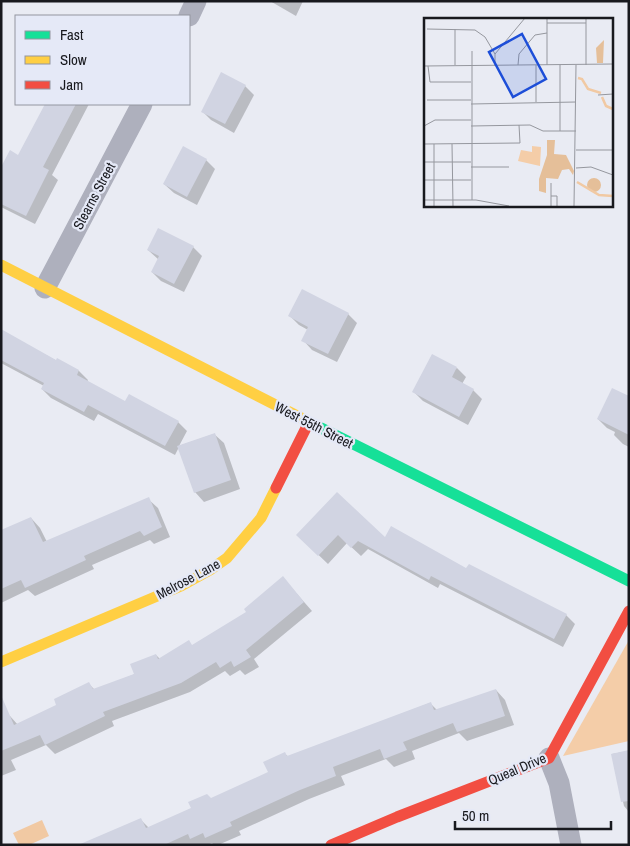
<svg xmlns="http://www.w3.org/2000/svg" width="630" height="846" viewBox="0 0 630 846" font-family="'Archivo Narrow',sans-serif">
<rect width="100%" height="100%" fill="#e9ebf3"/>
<path fill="#f4cda8" d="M629,640V741L563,756Z"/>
<path fill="#f1c9a3" d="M42,820L49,836L29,845H19L13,833Z"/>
<g fill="#0003">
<path d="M270,1H303L296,16Z"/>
<path d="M245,86L254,95L234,133L211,120L202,111Z"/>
<path d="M47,104H89L52,175L58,180L35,224L1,207V169L19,156Z"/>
<path d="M206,160L215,169L197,205L174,193L164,184Z"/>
<path d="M193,247L202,256L184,292L161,281L152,272L159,260L148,250Z"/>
<path d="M348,314L357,323L337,362L312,350L303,340L308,330L299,325L290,316Z"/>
<path d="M1,331L57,361L58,360L79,371L88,380L87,382L126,403L178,422L187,431L179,446L214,434L224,443L240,489L204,502L195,492L179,447L175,455L98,414L94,421L51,398L42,389L44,386L1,363Z"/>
<path d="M457,368L466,377L462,384L473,390L482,399L468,425L423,401L414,392Z"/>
<path d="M629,398V447L623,444L614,435L615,432L607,428L598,419Z"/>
<path d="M337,494L385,539L566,615L575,624L563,647L440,584L438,588L368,549L361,556L347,543L328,564L307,544Z"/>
<path d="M148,499L158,508L170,537L154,544L150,540L92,565L94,569L35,596L28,590L1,603V560L31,518L40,528L47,542Z"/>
<path d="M283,578L312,611L254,659L259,667L245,675L240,670L230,676L225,671L190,692L112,721L114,726L55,754L46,745L11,760L16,770L1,776V720L10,716L18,725L58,705L89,684L95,690L135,674L156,655L160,659L192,646L248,612Z"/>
<path d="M496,690L505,700L514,725L467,741L459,733L412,751L415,759L394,767L386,759L341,776L345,785L309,799L239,831L241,835L218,845H214L212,843L207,845H82L141,820L149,828L269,773L285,754L289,757L430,703L437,710Z"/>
<path d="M629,751V812L624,806L612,754Z"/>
</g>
<g fill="#d1d4e2">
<path d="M221,72L246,85L225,124L201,112Z"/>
<path d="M45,104H76L43,167L49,170L26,216L1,204V167L10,150L18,155Z"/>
<path d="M183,146L207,159L187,197L163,184Z"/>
<path d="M158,228L194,246L174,284L151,272L159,256L147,250Z"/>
<path d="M302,289L349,313L328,354L301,341L308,327L288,316Z"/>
<path d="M1,329L56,360L57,358L79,370L77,375L125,401L129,394L179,421L165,446L88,405L84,412L41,389L44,383L1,360Z"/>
<path d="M432,354L457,367L452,377L474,389L459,417L412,392Z"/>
<path d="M612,388L629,396V435L597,419Z"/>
<path d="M215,433L231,480L194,493L177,446Z"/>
<path d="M337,492L385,537L391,526L466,568L469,564L567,614L554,639L431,576L429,580L358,541L351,548L338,535L318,556L296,535Z"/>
<path d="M149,497L162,527L144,536L140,531L84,556L86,560L25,588L21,580L1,589V530L31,517L43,542Z"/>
<path d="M283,576L304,602L246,650L251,657L234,667L231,661L220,668L216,662L181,683L103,712L105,716L45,745L40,735L1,751V695L14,725L56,705L54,699L89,682L93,689L134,674L130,664L156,654L158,659L189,640L192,645L246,612L244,609Z"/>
<path d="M496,689L505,716L457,732L453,723L403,742L407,750L384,759L380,749L333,767L336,776L300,790L230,822L232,826L205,838L203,833L190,839L188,834L164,845H78L141,818L146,828L191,808L188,802L207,794L211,798L268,772L263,762L285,752L287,756L431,702L434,710Z"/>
<path d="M629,750V801L621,802L611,754Z"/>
</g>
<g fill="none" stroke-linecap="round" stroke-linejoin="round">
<g stroke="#aeb0bd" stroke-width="21">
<path d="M189,16L196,1"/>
<path d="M45,288L142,104"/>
<path d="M549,758L559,783L571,845"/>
</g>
<path stroke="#16e098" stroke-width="11" d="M309,422L629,581"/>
<g stroke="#ffcf43" stroke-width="11">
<path d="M1,265L309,422"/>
<path d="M1,662L181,586L210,570L227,558L261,518L276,488"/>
</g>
<g stroke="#f24e42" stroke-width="11">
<path d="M276,488L309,422"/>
<path d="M331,845L397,817L549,758L629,611"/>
</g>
</g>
<g text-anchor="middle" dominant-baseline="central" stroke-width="4.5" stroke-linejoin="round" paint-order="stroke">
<g font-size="14" fill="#18191e" stroke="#e5e9f7">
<text transform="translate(94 196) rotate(-62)">Stearns Street</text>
<text transform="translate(314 425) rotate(27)">West 55th Street</text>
<text transform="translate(188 579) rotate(-28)">Melrose Lane</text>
<text transform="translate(517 769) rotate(-23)">Queal Drive</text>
</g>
</g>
<g transform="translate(424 18)">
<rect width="189" height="189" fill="#e9ebf3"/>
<path d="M108,128L117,129L116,148L94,143L97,132L108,134Z" fill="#f4cda8"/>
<path d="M180,22L179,45H173L172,30ZM123,122H131L130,136L142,137L150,153L149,157L145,151L138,152L134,161L122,160V175L115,173V161L123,137ZM163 167a7 7 0 1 1 14 0a7 7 0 1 1-14 0Z" fill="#e5bf99"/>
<path fill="none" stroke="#f1c9a3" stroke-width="2.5" d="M154,60L158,61L164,71L177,75M178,79L182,88L189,91M153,164L175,177L189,178"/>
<path fill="none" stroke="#95979e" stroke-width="1" d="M123,5H162M3,11L51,12L61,19L71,36M31,11V47M94,47L95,36L111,17L123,15M112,47V84M123,47V0M136,47V113M162,47V0M0,48L189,46M4,48L6,64H47M71,48V36L101,0M174,77L189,76M3,82H47M47,86L152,84M0,108L11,102H47M47,108L106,107L119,113H152M0,126L96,125L95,107M10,126V188M28,126L29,188M152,132H189M0,144H47M47,149H85M152,150L167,149L189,157M0,162H47M127,165V188M127,178H133V188M0,182H52L85,188M48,182V33M150,188L152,47"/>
<path fill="#1d4ed8" fill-opacity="0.15" stroke="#1d4ed8" stroke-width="2.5" d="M98,16L122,61L89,79L65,34Z"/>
<rect width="189" height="189" fill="none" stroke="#18191e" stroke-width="2.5"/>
</g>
<rect width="630" height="846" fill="none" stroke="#18191e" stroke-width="5"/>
<rect x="15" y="15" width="175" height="90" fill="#e5e9f7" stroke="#9396a0"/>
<rect x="25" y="31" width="25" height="8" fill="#16e098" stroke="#9396a0"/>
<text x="60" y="40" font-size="15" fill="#18191e">Fast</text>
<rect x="25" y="56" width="25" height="8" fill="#ffcf43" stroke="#9396a0"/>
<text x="60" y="65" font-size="15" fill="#18191e">Slow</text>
<rect x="25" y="81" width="25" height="8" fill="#f24e42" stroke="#9396a0"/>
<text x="60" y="90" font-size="15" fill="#18191e">Jam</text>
<path d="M455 821v8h156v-8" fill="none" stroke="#18191e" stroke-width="2.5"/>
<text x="462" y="821" font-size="15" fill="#18191e" stroke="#e5e9f7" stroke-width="4" paint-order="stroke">50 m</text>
</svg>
